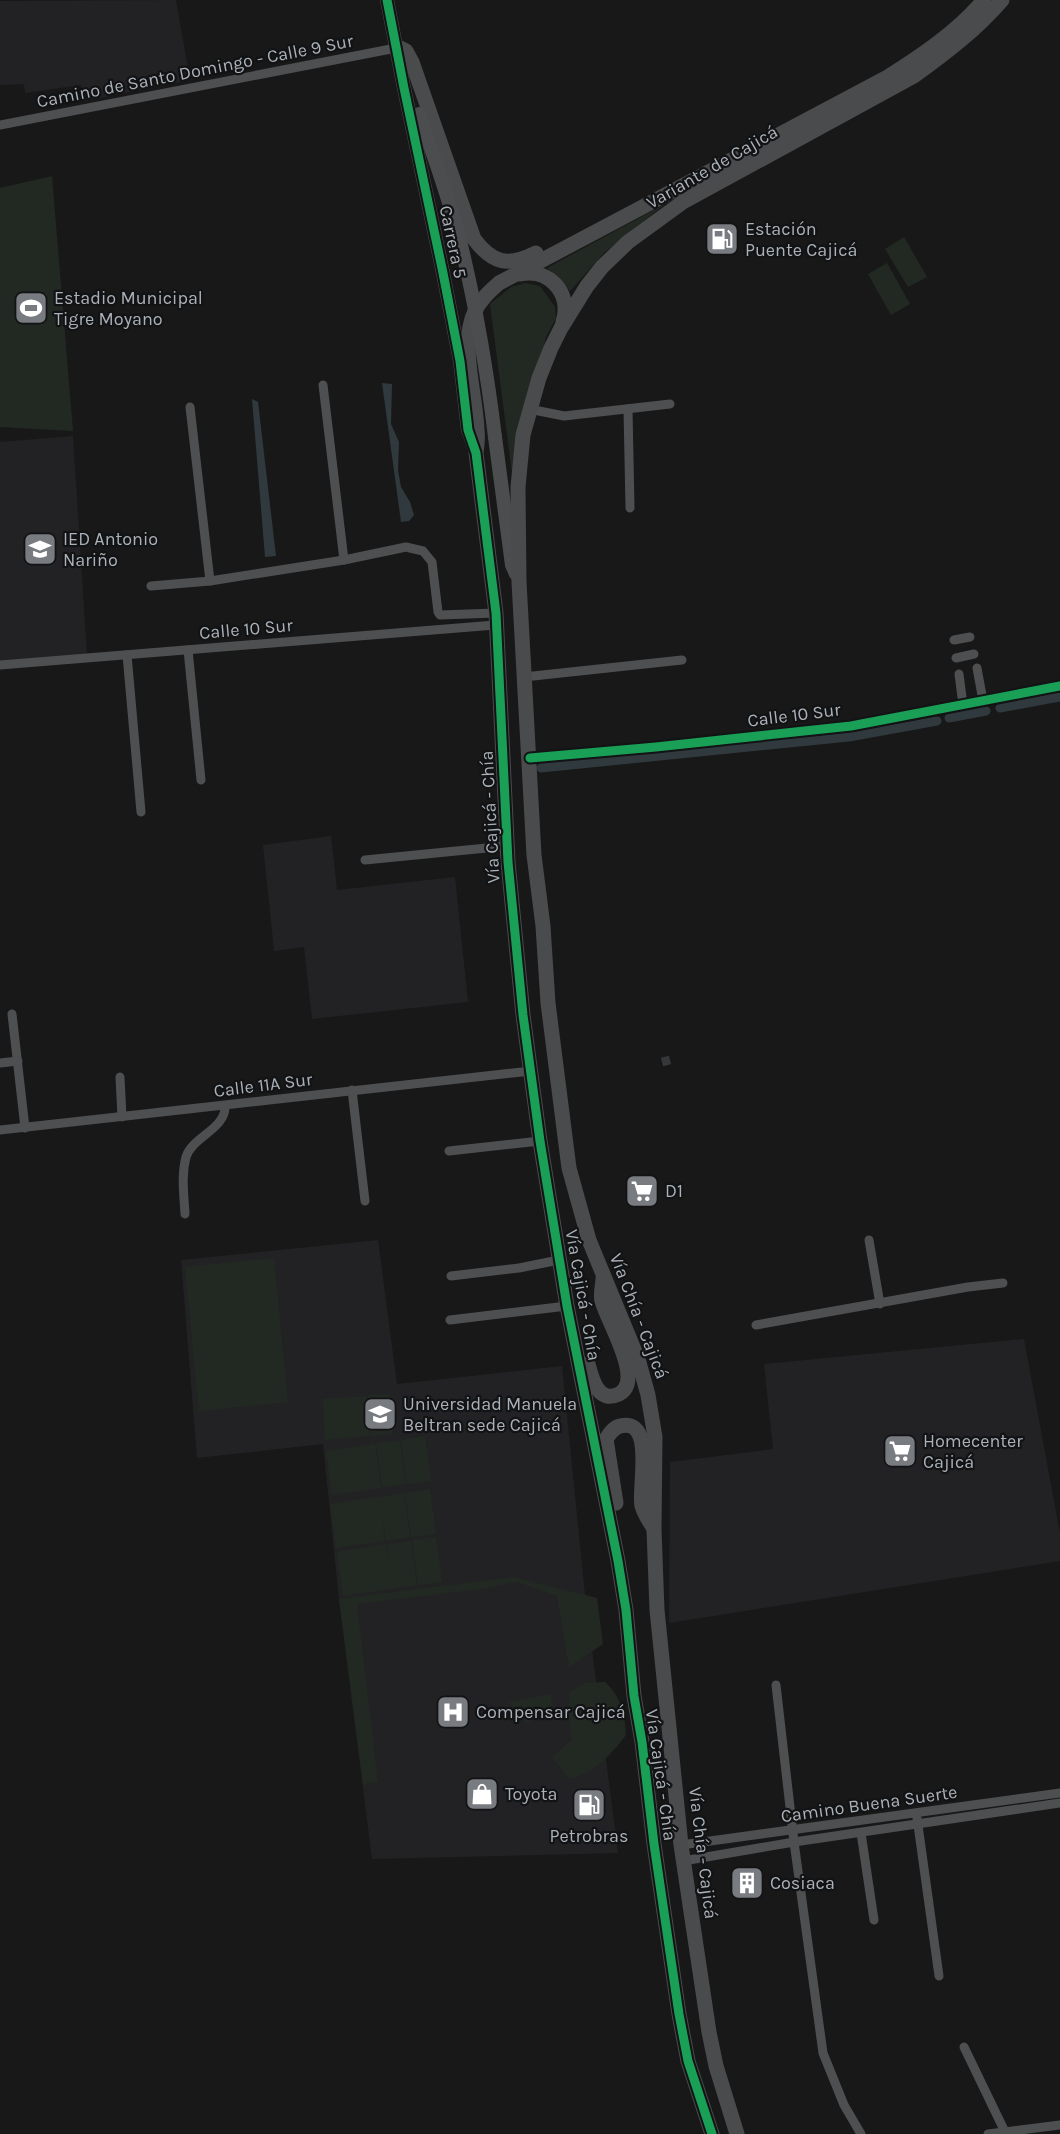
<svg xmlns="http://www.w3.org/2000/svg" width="1060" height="2134" viewBox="0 0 1060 2134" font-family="Karla,sans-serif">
<rect width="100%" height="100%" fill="#181818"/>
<g fill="#222224">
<path d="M176,0L190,80L84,101L81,85L25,93L24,84L0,85V1Z"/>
<path d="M73,436L87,656L0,663V442Z"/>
<path d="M331,836L337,890L455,877L468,1002L312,1019L304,947L274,951L263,845Z"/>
<path d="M378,1240L397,1384L562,1366L585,1595L618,1853L372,1859L339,1599L323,1444L197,1458L181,1260Z"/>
<path d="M1024,1339L1060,1533V1561L669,1623L670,1462L773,1449L764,1364Z"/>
</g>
<g fill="#222922">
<path d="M52,176L73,431L0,427V188Z"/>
<path d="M665,204L605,252L570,291L559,277L547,268Z"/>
<path d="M904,237L927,277L908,287L885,249Z"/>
<path d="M887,263L910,304L891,315L868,274Z"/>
<path d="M525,283L540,286L555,307L556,318L546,337L512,473L490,304L511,287Z"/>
<path d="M274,1258L288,1402L199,1411L185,1267Z"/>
<path d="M390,1394L392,1434L370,1436L368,1395Z"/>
<path d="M367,1396L369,1436L325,1440L323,1399Z"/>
<path d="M425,1436L431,1481L407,1484L401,1440Z"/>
<path d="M400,1440L406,1484L382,1487L376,1443Z"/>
<path d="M375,1444L381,1488L332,1495L326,1451Z"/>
<path d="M430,1489L436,1534L411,1537L405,1493Z"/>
<path d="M404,1493L410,1537L386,1541L381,1510L385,1541L336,1548L330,1504Z"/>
<path d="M436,1537L442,1582L418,1585L412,1540Z"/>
<path d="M411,1541L417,1585L343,1596L337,1552L386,1544L389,1566L387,1544Z"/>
<path d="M513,1577L597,1598L603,1644L569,1667L557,1596L517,1582L482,1589L357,1604L378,1782L363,1784L339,1599Z"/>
<path d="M605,1682C621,1696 625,1715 626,1735C611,1755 594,1773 569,1779L552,1757L572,1740L568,1708L570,1692L584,1683Z"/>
<path d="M551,1694L552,1705L527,1724L509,1702Z"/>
</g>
<g fill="#30393d">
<path d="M382,383L392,384L391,424L399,442L398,470L401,487L410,502L414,515L409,521L401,522Z"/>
<path d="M252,399L258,402L276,556L265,557Z"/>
</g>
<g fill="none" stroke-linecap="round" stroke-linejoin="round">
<g stroke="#30393d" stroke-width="9">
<path d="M1000,708L1060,697"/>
<path d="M949,718L986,711"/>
<path d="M541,768L849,737L937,721"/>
</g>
<path stroke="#353738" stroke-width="9" stroke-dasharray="9 4.5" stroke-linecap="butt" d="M662,1062L670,1060"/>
<g stroke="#4d4f51" stroke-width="9">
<path d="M0,125L396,48"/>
<path d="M323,385L344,560"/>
<path d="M190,407L210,581"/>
<path d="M529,409L564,416L670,404"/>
<path d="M628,409L630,508"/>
<path d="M151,586L210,581L344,560L406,547L423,551L432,562L438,612L440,615L496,613"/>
<path d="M954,640L970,637"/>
<path d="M188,650L201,780"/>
<path d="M127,655L141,812"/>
<path d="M956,658L974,654"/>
<path d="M0,665L495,625"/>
<path d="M977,668L983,701"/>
<path d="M959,674L963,705"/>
<path d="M524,677L682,660"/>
<path d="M530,758L656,747L851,726L1060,686"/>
<path d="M365,860L507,846"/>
<path d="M12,1014L25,1128"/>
<path d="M0,1063L18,1061"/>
<path d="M120,1077L122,1117"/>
<path d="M352,1090L365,1201"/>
<path d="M0,1130L531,1071"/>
<path d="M449,1151L540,1141"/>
<path d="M185,1214C184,1195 181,1176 186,1157C192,1137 226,1129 225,1106"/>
<path d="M869,1240L880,1304"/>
<path d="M451,1276L519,1268L559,1260"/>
<path d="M450,1320L567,1306"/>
<path d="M756,1325L968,1287L1003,1283"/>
<path d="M776,1685L794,1842L823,2053L844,2105L861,2134"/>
<path d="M917,1818L939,1976"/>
<path d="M861,1833L874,1920"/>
<path d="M681,1845L1060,1793"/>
<path d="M683,1861L794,1842L1060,1803"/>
<path d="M964,2047L1006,2134"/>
<path d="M988,2134L1060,2125"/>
</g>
<g stroke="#4c4d4f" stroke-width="14">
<path d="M387,0L404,88L443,273L460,361L468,430L476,451"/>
<path d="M495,437L512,565L516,574"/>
</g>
<g stroke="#4a4b4d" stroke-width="15">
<path d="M398,47L406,51L412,62L474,239C493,264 508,267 536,253"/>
<path d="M520,274C549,268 572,293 563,322"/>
<path d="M588,1364C592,1379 598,1404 619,1394C645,1381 607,1321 602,1301C600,1294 603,1285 603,1278"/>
<path d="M616,1503L606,1439C610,1433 613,1428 620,1426C656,1417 638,1488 642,1506C644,1513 649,1521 653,1527"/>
<path d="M712,2134L688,2061L679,2014L654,1844L642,1742L634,1696L626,1610L618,1561L567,1306L540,1141L523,1015L508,862L496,613L476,453C477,446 478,438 477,430C476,394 459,345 475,311C481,299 489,292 499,283L886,78C921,56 957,32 984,0"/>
<path d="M737,2134L716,2066L709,2032L681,1845L657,1610L654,1530L655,1437L648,1395L638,1359L589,1240L569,1168L548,1003L543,926L534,855L519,582L518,487L523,435L539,378L551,348L561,328L587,286L602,267L628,242L683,202L914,76C946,53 976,30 1002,0"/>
</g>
<path stroke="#4c4d4f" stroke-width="14" d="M419,114C434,156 449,198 460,241C476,306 487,371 495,437"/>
<g stroke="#121314" stroke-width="13">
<g id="cycleway">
<path d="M387,0L404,88L443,273L460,361L468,430L476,453L496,613L508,862L523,1015L540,1141L567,1306L618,1561L626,1610L634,1696L642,1742L654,1844L679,2014L688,2061L712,2134"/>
<path d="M530,758L656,747L851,726L1060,686"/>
</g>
</g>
<use href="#cycleway" stroke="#1a9f57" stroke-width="9"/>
</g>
<defs>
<g id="fuel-square" transform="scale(1.725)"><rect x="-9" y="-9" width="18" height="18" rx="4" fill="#787b80" stroke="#121314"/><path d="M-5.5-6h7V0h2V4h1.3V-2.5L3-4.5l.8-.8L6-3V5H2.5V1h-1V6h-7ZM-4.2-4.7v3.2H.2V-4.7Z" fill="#fff"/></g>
<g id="stadium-square" transform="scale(1.725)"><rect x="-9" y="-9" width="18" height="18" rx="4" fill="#787b80" stroke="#121314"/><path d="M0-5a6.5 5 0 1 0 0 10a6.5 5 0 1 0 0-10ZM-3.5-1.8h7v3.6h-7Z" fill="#fff"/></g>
<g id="school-square" transform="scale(1.725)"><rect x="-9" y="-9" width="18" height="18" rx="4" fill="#787b80" stroke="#121314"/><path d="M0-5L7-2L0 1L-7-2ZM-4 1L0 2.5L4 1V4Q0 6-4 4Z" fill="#fff"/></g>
<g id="supermarket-square" transform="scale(1.725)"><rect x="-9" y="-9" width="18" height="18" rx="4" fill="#787b80" stroke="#121314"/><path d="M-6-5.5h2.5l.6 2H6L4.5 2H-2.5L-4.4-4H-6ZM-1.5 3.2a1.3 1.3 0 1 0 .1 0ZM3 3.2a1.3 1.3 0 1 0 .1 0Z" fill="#fff"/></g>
<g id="university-square" transform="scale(1.725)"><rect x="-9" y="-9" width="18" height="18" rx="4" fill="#787b80" stroke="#121314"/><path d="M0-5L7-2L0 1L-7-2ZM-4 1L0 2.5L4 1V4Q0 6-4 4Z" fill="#fff"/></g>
<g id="hospital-square" transform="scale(1.725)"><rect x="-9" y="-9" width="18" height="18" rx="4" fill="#787b80" stroke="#121314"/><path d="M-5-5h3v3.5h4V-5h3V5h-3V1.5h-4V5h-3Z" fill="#fff"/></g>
<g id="shop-square" transform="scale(1.725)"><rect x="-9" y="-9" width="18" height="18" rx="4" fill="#787b80" stroke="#121314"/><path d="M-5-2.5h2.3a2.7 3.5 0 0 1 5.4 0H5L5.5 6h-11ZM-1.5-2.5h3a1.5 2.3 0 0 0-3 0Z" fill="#fff"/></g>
<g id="building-square" transform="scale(1.725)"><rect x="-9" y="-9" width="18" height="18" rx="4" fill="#787b80" stroke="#121314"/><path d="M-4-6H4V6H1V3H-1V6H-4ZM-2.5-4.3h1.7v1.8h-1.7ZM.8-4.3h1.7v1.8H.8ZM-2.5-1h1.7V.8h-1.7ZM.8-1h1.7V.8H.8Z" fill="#fff"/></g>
</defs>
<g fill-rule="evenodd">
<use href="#fuel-square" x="722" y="239"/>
<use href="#stadium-square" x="31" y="308"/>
<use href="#school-square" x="40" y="549"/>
<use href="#supermarket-square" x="642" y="1191"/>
<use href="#university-square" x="380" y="1414"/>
<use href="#supermarket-square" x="900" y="1451"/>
<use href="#hospital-square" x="453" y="1712"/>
<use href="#shop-square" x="482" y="1794"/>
<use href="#fuel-square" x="589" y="1805"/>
<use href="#building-square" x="747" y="1883"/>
</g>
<g text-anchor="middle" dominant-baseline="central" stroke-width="4.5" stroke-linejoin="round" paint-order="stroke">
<g font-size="18" fill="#abb1b8" stroke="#121314">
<text transform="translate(195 71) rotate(-11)">Camino de Santo Domingo - Calle 9 Sur</text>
<text transform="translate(712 167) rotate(-30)">Variante de Cajicá</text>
<text transform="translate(453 242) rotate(78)">Carrera 5</text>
<text transform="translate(246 629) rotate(-5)">Calle 10 Sur</text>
<text transform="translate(794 715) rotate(-7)">Calle 10 Sur</text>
<text transform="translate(490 817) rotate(-93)">Vía Cajicá - Chía</text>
<text transform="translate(263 1085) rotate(-7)">Calle 11A Sur</text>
<text transform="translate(583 1295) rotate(80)">Vía Cajicá - Chía</text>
<text transform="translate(639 1316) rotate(69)">Vía Chía - Cajicá</text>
<text transform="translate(661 1775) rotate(82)">Vía Cajicá - Chía</text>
<text transform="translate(869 1804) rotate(-8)">Camino Buena Suerte</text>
<text transform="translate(703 1853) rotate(83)">Vía Chía - Cajicá</text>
</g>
<g font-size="18" fill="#abb1b8" stroke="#121314" text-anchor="start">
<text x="745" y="229">Estación<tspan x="745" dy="21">Puente Cajicá</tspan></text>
<text x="54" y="298">Estadio Municipal<tspan x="54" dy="21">Tigre Moyano</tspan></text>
<text x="63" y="539">IED Antonio<tspan x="63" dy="21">Nariño</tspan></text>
<text x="665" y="1191">D1</text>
<text x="403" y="1404">Universidad Manuela<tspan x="403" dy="21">Beltran sede Cajicá</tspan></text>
<text x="923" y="1441">Homecenter<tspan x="923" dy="21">Cajicá</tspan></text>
<text x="476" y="1712">Compensar Cajicá</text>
<text x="505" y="1794">Toyota</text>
<text x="589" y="1836" text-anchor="middle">Petrobras</text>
<text x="770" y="1883">Cosiaca</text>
</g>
</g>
</svg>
